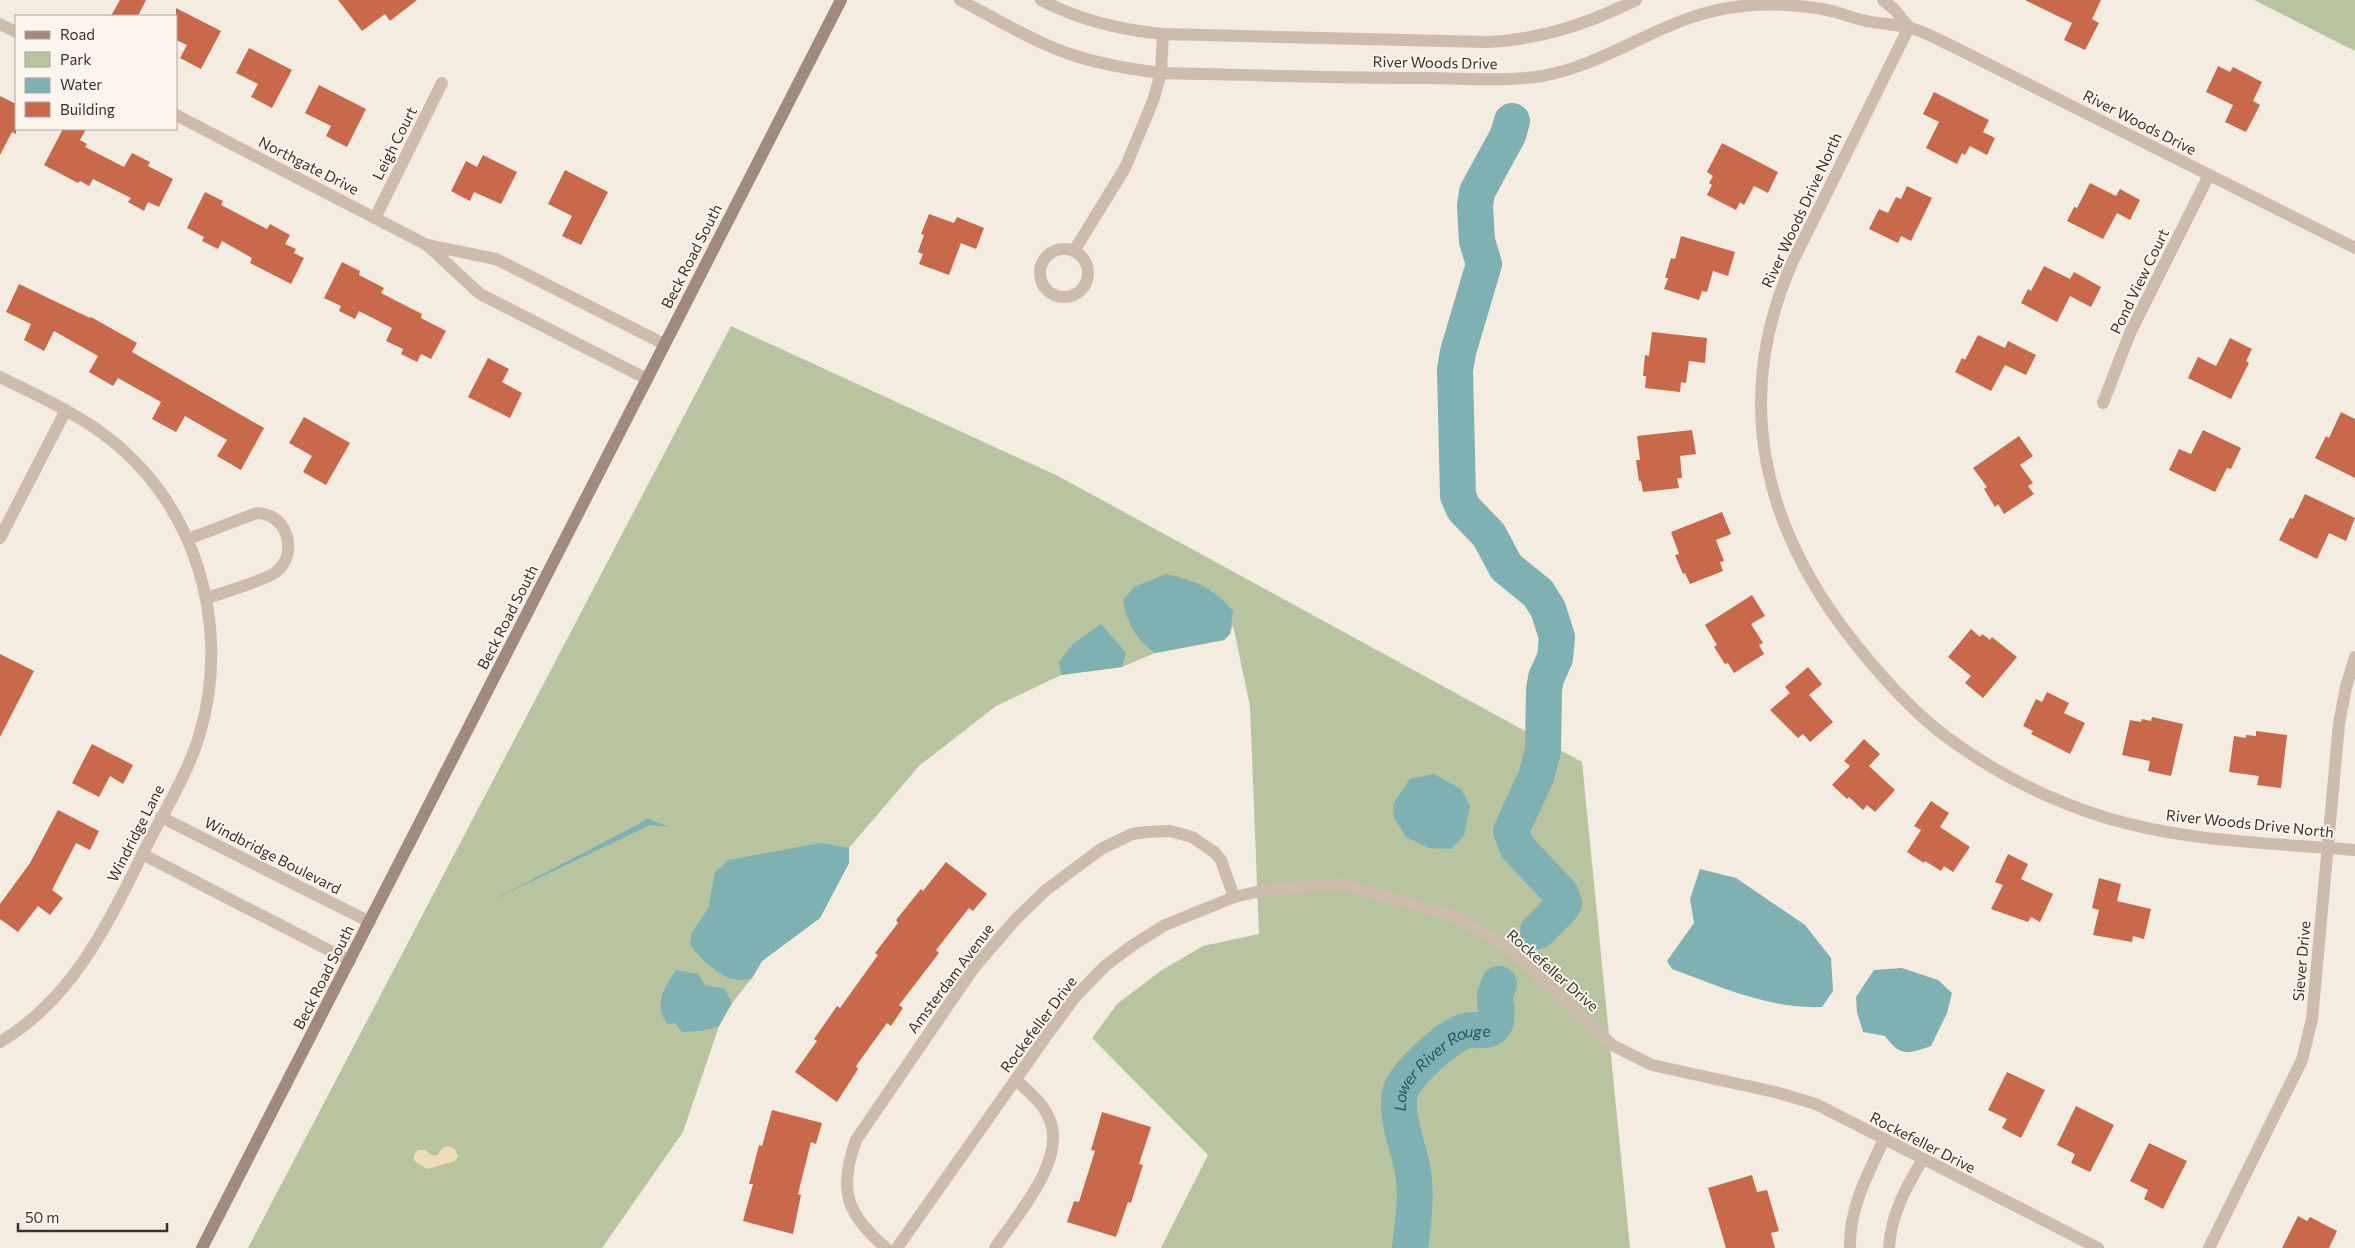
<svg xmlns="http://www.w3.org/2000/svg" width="2355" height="1248" viewBox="0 0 2355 1248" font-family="Commissioner,sans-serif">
<rect width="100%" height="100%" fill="#f4ebe1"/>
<g fill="#b8c4a0">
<path d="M2254,0H2355V51Z"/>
<path d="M731,326L1058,476L1582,762L1630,1248H1161L1208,1155L1092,1038L1117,1004L1162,970L1203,946L1259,934L1250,706L1233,625L1230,634L1224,640L1155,653L1122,667L1061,675L996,706L919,766L849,848V863L820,918L762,961L752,978L732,1003L719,1026L683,1132L602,1248H248Z"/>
</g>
<path fill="#efdcb8" d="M448,1146L455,1149L458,1157L455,1161L427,1169L414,1161V1155L418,1150H425L433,1156L438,1155L442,1148Z"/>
<g fill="#7fb0b2">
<path d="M1166,574C1195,581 1213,587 1233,611L1230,634L1224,640L1155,653C1137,641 1126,622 1123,600L1134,587Z"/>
<path d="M1101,624L1126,653L1122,667L1061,675L1059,662L1073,644Z"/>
<path d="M1434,774L1461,789L1470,806L1464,836L1451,849L1429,848L1406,837L1394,818L1393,804L1410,779Z"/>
<path d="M648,819L670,827L650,825L493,900Z"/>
<path d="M820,843L849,848V863L820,918L762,961L752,978C747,979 741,981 736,980C718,976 700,959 690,944L692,932L708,909L715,872L729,860Z"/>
<path d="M1700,869L1736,878L1805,925L1831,958L1833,991L1822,1007C1769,1009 1721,987 1672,969L1667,961L1694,923L1690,899Z"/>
<path d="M1902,968L1938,980L1952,993L1947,1013L1931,1046C1908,1054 1900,1057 1885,1036L1863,1032L1857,1012L1856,997L1874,970Z"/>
<path d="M676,970L698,974L705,985L725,989L732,1003L719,1026L702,1031L682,1032L675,1023L667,1024C653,1002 664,989 676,970Z"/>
</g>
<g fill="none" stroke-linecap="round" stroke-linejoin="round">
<g stroke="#7fb0b2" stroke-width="36">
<path d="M1512,121L1508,135L1477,192L1475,206L1477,241L1484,264L1458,352L1455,370L1458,496L1464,509L1489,535L1506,567L1538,593L1548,609L1557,637L1555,658L1546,678L1544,690L1543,751L1536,777L1511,831L1517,847L1561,894L1564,903L1562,907L1538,931"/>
<path id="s1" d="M1410,1248C1413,1222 1417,1198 1413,1172C1409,1147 1395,1119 1400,1093C1404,1075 1448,1036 1465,1031C1475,1028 1487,1034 1494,1025C1500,1018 1494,1003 1495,995C1496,991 1498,988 1499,984"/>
</g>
</g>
<g fill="#c8694b">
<path d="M120,0H146L138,16H111Z"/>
<path d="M338,0H417L390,21L385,14L362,31Z"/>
<path d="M2025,0H2101L2092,19L2099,23L2085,50L2064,40L2072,23Z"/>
<path d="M176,8L221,31L201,69L180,58L187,45L176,40Z"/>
<path d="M249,48L292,70L272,108L251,97L258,84L236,73Z"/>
<path d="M2218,66L2230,72L2233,67L2262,82L2253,101L2260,105L2246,132L2225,122L2233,105L2206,92Z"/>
<path d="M319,85L366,109L347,147L326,136L331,126L305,113Z"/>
<path d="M1934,92L1989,120L1983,132L1995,138L1987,155L1970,146L1965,155L1962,153L1957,164L1926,148L1939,122L1923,114Z"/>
<path d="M0,96L16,104V134L12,132L0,155Z"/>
<path d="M63,129H86L80,140L87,144L85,147L124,167L132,153L150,162L148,166L173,179L159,207L148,202L144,211L128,202L131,198L93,179L89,186L80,181L78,183L44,165Z"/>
<path d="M1722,143L1778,172L1768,193L1754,186L1744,205L1740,202L1736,210L1707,195L1712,185L1709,183L1713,176L1707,172Z"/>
<path d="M483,155L517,172L501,204L474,192L470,201L451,191L466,161L477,167Z"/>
<path d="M565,170L608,192L581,245L562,236L572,216L548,204Z"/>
<path d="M2090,183L2116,196L2120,189L2140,200L2130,220L2117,213L2103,239L2067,221L2074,207L2077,208Z"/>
<path d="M1907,186L1932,198L1911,241L1901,236L1898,243L1869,229L1879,209L1888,213L1896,197L1901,199Z"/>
<path d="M205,192L223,201L221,205L267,229L270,224L290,235L285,244L296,249L294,253L304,258L291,284L250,263L252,258L222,241L218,249L202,241L204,237L187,228Z"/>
<path d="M929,214L954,223L957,217L984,228L976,249L961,243L949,275L919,264L923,254L918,252L924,235L921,234Z"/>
<path d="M1681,236L1735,252L1728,276L1713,271L1707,292L1702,291L1699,300L1664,289L1668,278H1665L1671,258L1675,259Z"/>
<path d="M342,262L360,271L359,275L384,288L381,293L422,314L421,318L446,331L431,359L421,354L417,362L401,354L403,349L386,341L392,328L359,311L355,319L339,311L341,306L324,298Z"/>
<path d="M2044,266L2070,279L2074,272L2101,287L2091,307L2070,296L2057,322L2021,303L2028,289L2031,291Z"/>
<path d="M19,284L90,318L91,317L137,343L132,352L264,428L241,470L217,456L227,440L185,416L176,432L152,419L161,402L118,378L113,386L89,372L98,356L54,331L44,351L24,340L31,324L6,312Z"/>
<path d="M1652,332L1707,338L1705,363L1689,361L1686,383L1681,382L1680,392L1645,388L1646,376H1643L1645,355L1649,356Z"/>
<path d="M1978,335L2005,348L2008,341L2036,355L2026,375L2005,365L1991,391L1955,372L1962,358L1965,360Z"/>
<path d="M2230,338L2252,349L2246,361L2249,363L2231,399L2188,378L2198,357L2216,366Z"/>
<path d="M488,358L509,369L502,382L522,393L510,418L468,397Z"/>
<path d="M2341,412L2355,419V478L2315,458L2326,436L2329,438Z"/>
<path d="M304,417L350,443L326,485L303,472L312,456L289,443Z"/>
<path d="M1692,430L1696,454L1680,456L1682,478H1677L1679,488L1643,492L1641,481H1639L1636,460H1640L1637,436Z"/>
<path d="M2203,430L2241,448L2231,469L2227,468L2215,492L2169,470L2179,449L2191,454Z"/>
<path d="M2019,436L2033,456L2020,465L2033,483L2028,486L2034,494L2004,514L1998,504L1995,507L1984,489L1987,487L1973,468Z"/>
<path d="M2305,494L2355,518L2346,541L2329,533L2317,559L2279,540L2290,518L2293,519Z"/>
<path d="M1722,512L1731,534L1716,540L1724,561L1720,562L1723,571L1690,584L1685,573L1683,574L1675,555L1679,554L1671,532Z"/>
<path d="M1752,595L1765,616L1751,624L1763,643L1759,645L1764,654L1734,673L1728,663L1725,664L1714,647L1717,645L1705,625Z"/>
<path d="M1971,629L1980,637L1982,634L1990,640L1992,637L2017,657L1983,698L1965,683L1971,676L1948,657Z"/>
<path d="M0,654L34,671L0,737Z"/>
<path d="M1808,667L1822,684L1809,695L1833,722L1810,742L1803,734L1798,738L1770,710L1790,693L1785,687Z"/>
<path d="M2047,692L2069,703L2064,713L2085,723L2070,754L2031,734L2033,731L2023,726L2036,699L2042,702Z"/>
<path d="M2152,717L2183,724L2171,776L2148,771L2150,761L2122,755L2130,720L2141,722L2142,719L2151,721Z"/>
<path d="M2256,731L2287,735L2281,788L2257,785L2259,776L2229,772L2234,736L2246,738V735L2256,736Z"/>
<path d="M1864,739L1880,754L1869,766L1895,790L1875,812L1867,805L1863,810L1849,797L1847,799L1832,785L1850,766L1844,761Z"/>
<path d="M92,744L133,765L123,784L110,776L99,797L72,783Z"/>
<path d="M1931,801L1949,813L1940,827L1970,847L1953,872L1944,866L1941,871L1925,861L1924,863L1907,852L1921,830L1914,826Z"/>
<path d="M58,810L99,831L90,850L76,843L52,890L63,898L50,915L38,906L18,932L0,919V904L30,863Z"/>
<path d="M2008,854L2028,864L2021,879L2053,894L2040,922L2031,917L2028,922L1991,909L2003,885L1995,882Z"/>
<path d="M946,862L987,894L973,911L969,908L936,950L939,953L899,1005L903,1008L891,1026L887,1023L856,1066L858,1069L837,1102L795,1072L817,1041L814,1039L837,1006L840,1008L878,955L875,953L898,923L896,920L921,889L923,891Z"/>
<path d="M2099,878L2121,884L2117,901L2151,909L2144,939L2133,936L2132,942L2093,935L2099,910L2092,908Z"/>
<path d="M2007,1072L2045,1090L2021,1138L2002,1128L2007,1119L1988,1110Z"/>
<path d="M2076,1106L2114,1125L2090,1172L2071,1163L2075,1154L2057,1145Z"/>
<path d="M772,1110L822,1123L816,1144L811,1142L798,1194L801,1195L793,1234L743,1221L753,1184H749L759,1145L762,1146Z"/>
<path d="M1102,1112L1151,1127L1139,1164L1143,1165L1131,1203L1128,1202L1116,1237L1067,1222L1074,1201L1079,1202L1095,1151L1091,1150Z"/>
<path d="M2149,1143L2187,1161L2163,1209L2144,1199L2148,1190L2130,1181Z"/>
<path d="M1752,1175L1757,1192L1767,1190L1779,1231L1771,1233L1775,1248H1726L1708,1188Z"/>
<path d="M2298,1216L2307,1221L2310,1217L2337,1231L2329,1248H2282Z"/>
</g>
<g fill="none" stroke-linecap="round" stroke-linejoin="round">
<g stroke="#cdbbac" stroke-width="12">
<path d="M960,0C995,18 1030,40 1067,53C1097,64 1129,69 1161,73C1250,75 1339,78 1428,78C1465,78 1505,82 1542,76C1593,67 1636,38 1684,20C1731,2 1783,1 1832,11C1844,14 1855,19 1867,21C1880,24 1894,24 1907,27C1921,30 1935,38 1948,44L2355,248"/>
<path d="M1041,0C1079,20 1121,30 1163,34L1486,42C1540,40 1587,24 1636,0"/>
<path d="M1883,0L1894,9L1909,27"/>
<path d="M0,24L16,32"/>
<path d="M1909,27L1792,263C1732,399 1763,527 1853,641C1880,675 1912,712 1948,738C1994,772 2049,800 2104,817C2185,842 2272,843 2355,850"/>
<path d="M176,115L427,245L480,294L647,379"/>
<path d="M375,218L442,83"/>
<path d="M427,245L496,259L664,344"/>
<circle cx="1064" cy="273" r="24"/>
<path d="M1074,251L1125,168L1153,101L1161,73L1163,34"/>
<path d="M0,377C34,394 70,410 102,433C195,500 232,624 200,733C188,775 160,818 141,857C106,928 71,1000 0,1042"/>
<path d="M2103,403L2130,333L2209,175"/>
<path d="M0,538L66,410"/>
<path d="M188,539L257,513C270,514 281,520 286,534C291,548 288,562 276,572C266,580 222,593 207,598"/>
<path d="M161,817L370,922"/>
<path d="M142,854L350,961"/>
<path d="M886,1248C846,1214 838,1190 856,1140L973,969L1015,920L1046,890L1101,849L1132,834L1147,832L1170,831L1192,837L1214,852L1221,860L1234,897"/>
<path d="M897,1248L1047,1035L1075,997L1105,966L1133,945L1165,925L1234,897L1265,890L1342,884L1450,915L1505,945L1612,1045L1652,1065L1779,1093L1816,1104L2098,1248"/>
<path d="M995,1248C1017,1215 1068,1159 1049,1118C1043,1103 1028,1091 1016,1080"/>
<path d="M1850,1248C1849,1208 1868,1174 1884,1139"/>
<path d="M1889,1248C1891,1214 1906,1187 1923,1159"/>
<path d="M2209,1248L2302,1060L2312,1019L2339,724L2346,687L2355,657"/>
</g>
<path stroke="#a18a7d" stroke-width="12" d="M202,1248L841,0"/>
</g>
<g text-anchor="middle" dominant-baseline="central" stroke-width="4" stroke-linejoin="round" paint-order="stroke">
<g font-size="15" fill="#3b302b" stroke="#fbf5ee">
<text transform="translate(1435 62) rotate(1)">River Woods Drive</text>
<text transform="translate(2140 122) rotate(27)">River Woods Drive</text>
<text transform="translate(394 143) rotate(-63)">Leigh Court</text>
<text transform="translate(309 165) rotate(27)">Northgate Drive</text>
<text transform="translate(1801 210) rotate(-65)">River Woods Drive North</text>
<text transform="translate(691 256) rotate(-63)">Beck Road South</text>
<text transform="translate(2139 281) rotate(-64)">Pond View Court</text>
<text transform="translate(507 617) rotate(-63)">Beck Road South</text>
<text transform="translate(2250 823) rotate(6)">River Woods Drive North</text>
<text transform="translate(135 833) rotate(-63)">Windridge Lane</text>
<text transform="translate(273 855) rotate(27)">Windbridge Boulevard</text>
<text transform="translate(2301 961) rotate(-85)">Siever Drive</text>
<text transform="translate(1553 970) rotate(41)">Rockefeller Drive</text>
<text transform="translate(323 977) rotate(-63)">Beck Road South</text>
<text transform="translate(950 978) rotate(-53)">Amsterdam Avenue</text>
<text transform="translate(1038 1024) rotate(-53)">Rockefeller Drive</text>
<text transform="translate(1923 1142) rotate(27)">Rockefeller Drive</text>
</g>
<g font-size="16" font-style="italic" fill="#1f5a5e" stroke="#fbf5ee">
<text stroke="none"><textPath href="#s1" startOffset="206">Lower River Rouge</textPath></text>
</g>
</g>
<rect x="15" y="15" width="162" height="115" fill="#fbf5ee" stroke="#aea6a0"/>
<rect x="25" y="31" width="25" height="8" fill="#a18a7d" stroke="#aea6a0"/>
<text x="60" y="40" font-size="15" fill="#3b302b">Road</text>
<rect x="25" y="52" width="25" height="15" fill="#b8c4a0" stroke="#aea6a0"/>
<text x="60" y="65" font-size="15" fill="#3b302b">Park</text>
<rect x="25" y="78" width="25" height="15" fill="#7fb0b2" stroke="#aea6a0"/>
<text x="60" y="90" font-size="15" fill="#3b302b">Water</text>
<rect x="25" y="102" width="25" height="15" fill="#c8694b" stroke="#aea6a0"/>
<text x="60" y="115" font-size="15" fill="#3b302b">Building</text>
<path d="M18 1223v8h149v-8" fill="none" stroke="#3b302b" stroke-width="2.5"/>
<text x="25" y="1223" font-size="15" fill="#3b302b" stroke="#fbf5ee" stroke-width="4" paint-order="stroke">50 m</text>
</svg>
